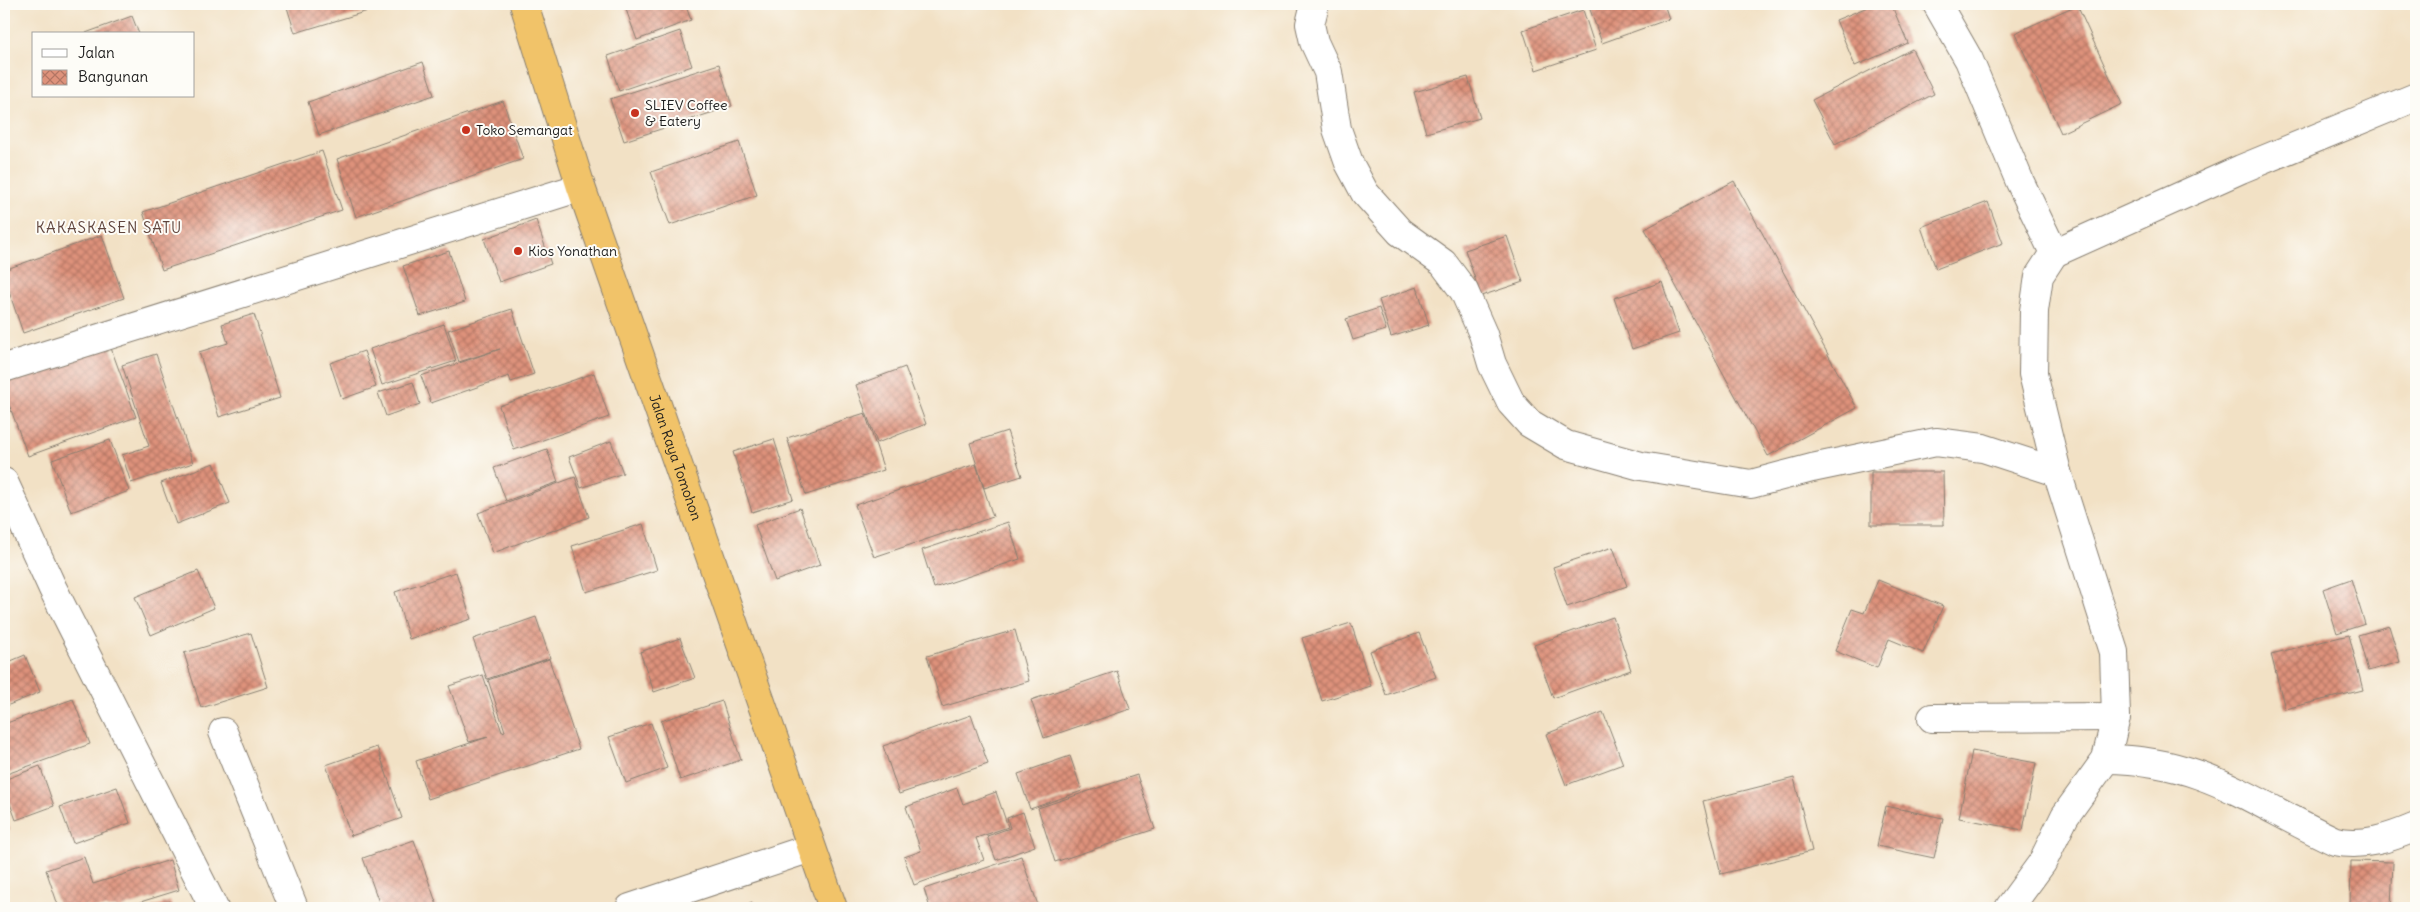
<svg xmlns="http://www.w3.org/2000/svg" width="2420" height="912" viewBox="0 0 2420 912" font-family="Delius,sans-serif">
<defs>
<pattern id="building-cross-hatch" width="8" height="8" patternUnits="userSpaceOnUse" patternTransform="scale(1.25)"><rect width="8" height="8" fill="#de927b"/><path d="M0 0l8 8M0 8l8-8" fill="none" stroke="#b37664"/></pattern>
</defs>
<rect width="100%" height="100%" fill="#fdfcf7"/>
<filter id="ink" filterUnits="userSpaceOnUse"><feTurbulence type="fractalNoise" baseFrequency=".02" numOctaves="2"/><feDisplacementMap in="SourceGraphic" scale="10" xChannelSelector="R" yChannelSelector="G"/><feConvolveMatrix kernelMatrix="1 2 1 2 8 2 1 2 1" color-interpolation-filters="sRGB"/></filter>
<filter id="wash" filterUnits="userSpaceOnUse"><feTurbulence type="fractalNoise" baseFrequency=".0096" numOctaves="4" result="noise"/><feDisplacementMap in="SourceGraphic" scale="20" xChannelSelector="R" yChannelSelector="G"/><feGaussianBlur stdDeviation="1.12" result="paint"/><feColorMatrix in="noise" values="0 0 0 0 0 0 0 0 0 0 0 0 0 0 0 0 0 1.4 0 .05"/><feComposite in="paint" operator="in"/></filter>
<g filter="url(#wash)">
<rect width="100%" height="100%" fill="#f2e1c5"/>
<g id="blocks">
<g fill="url(#building-cross-hatch)">
<path d="M286,4H391L295,33Z"/>
<path d="M624,4H685L691,20L637,40Z"/>
<path d="M1588,4H1664L1669,19L1602,43Z"/>
<path d="M1875,4H1891L1908,43L1855,66L1836,20Z"/>
<path d="M2077,5L2122,104L2061,133L2015,33Z"/>
<path d="M1583,10L1596,50L1536,70L1523,30Z"/>
<path d="M132,16L139,34H83Z"/>
<path d="M680,31L692,66L619,91L608,56Z"/>
<path d="M1912,49L1934,94L1835,144L1812,100Z"/>
<path d="M423,62L434,95L319,135L308,102Z"/>
<path d="M719,64L732,106L624,141L610,99Z"/>
<path d="M1468,77L1480,118L1426,133L1414,92Z"/>
<path d="M503,101L523,159L356,217L337,159Z"/>
<path d="M739,142L757,195L670,225L651,172Z"/>
<path d="M322,151L342,210L162,270L143,212Z"/>
<path d="M1734,181L1857,408L1768,456L1645,229Z"/>
<path d="M1988,202L2003,243L1936,269L1921,227Z"/>
<path d="M536,220L551,264L499,282L484,239Z"/>
<path d="M102,235L124,298L23,333L4,277V270Z"/>
<path d="M1507,236L1523,282L1481,296L1465,250Z"/>
<path d="M449,251L465,302L420,316L403,266Z"/>
<path d="M1662,282L1679,333L1632,349L1614,298Z"/>
<path d="M1417,287L1429,325L1391,337L1379,300Z"/>
<path d="M1379,308L1386,330L1353,340L1346,319Z"/>
<path d="M512,309L534,374L511,382L509,376L431,403L421,376L500,349L459,362L448,330Z"/>
<path d="M254,314L280,398L219,417L199,352L228,343L222,324Z"/>
<path d="M444,324L456,361L382,385L370,349Z"/>
<path d="M107,337L136,417L28,456L4,391V374Z"/>
<path d="M364,351L376,387L342,399L330,363Z"/>
<path d="M156,354L193,463L131,483L122,455L149,446L122,365Z"/>
<path d="M905,367L926,424L877,443L856,385Z"/>
<path d="M594,373L609,417L514,450L499,406Z"/>
<path d="M413,382L420,404L386,416L378,393Z"/>
<path d="M865,413L884,470L806,495L787,438Z"/>
<path d="M1007,431L1022,476L984,488L970,443Z"/>
<path d="M774,439L793,499L752,512L733,452Z"/>
<path d="M110,440L129,491L71,512L52,460Z"/>
<path d="M611,441L623,473L581,488L569,457Z"/>
<path d="M547,449L558,482L506,501L494,468Z"/>
<path d="M214,463L230,503L176,524L161,483Z"/>
<path d="M976,464L993,517L874,557L855,505Z"/>
<path d="M1871,472H1943L1944,525H1871Z"/>
<path d="M575,477L589,517L493,553L478,513Z"/>
<path d="M800,508L820,565L775,581L755,525Z"/>
<path d="M1008,522L1020,559L934,588L922,550Z"/>
<path d="M643,524L657,570L586,592L572,546Z"/>
<path d="M1613,547L1627,586L1567,607L1553,567Z"/>
<path d="M198,571L214,608L151,635L135,597Z"/>
<path d="M456,572L471,619L409,639L395,592Z"/>
<path d="M2351,579L2365,624L2337,633L2323,589Z"/>
<path d="M1878,580L1943,606L1923,653L1889,639L1877,668L1835,651L1852,609L1864,613Z"/>
<path d="M536,617L550,658L487,679L473,639Z"/>
<path d="M1613,617L1631,670L1553,698L1534,645Z"/>
<path d="M1351,623L1371,686L1322,701L1302,638Z"/>
<path d="M2389,626L2400,662L2368,671L2358,635Z"/>
<path d="M1015,630L1029,681L942,707L927,656Z"/>
<path d="M251,633L268,687L201,708L184,653Z"/>
<path d="M1419,633L1436,677L1386,695L1370,651Z"/>
<path d="M2349,635L2363,690L2285,709L2271,654Z"/>
<path d="M680,638L695,678L654,692L640,652Z"/>
<path d="M25,655L40,692L4,707V664Z"/>
<path d="M549,659L579,749L428,799L416,761L488,737L469,742L449,686L483,675L502,732L505,731L488,680Z"/>
<path d="M1117,671L1130,709L1044,738L1031,700Z"/>
<path d="M73,699L90,744L4,775V724Z"/>
<path d="M722,701L741,760L680,780L661,721Z"/>
<path d="M1603,712L1623,764L1566,785L1546,734Z"/>
<path d="M971,715L988,764L899,794L883,746Z"/>
<path d="M651,723L667,768L626,783L609,737Z"/>
<path d="M377,747L402,818L351,836L326,765Z"/>
<path d="M1972,751L2036,763L2023,830L1959,818Z"/>
<path d="M1070,756L1082,791L1030,809L1018,774Z"/>
<path d="M40,766L54,806L16,820L4,787V780Z"/>
<path d="M1137,775L1155,829L1055,862L1038,808Z"/>
<path d="M1794,778L1812,851L1721,874L1703,801Z"/>
<path d="M117,787L130,823L73,843L60,807Z"/>
<path d="M957,788L963,804L996,792L1008,827L976,838L984,860L914,885L904,857L921,851L906,807Z"/>
<path d="M1886,806L1943,818L1934,858L1877,846Z"/>
<path d="M4,810L10,830L4,832Z"/>
<path d="M1023,812L1035,846L996,860L987,836L1010,828L1007,818Z"/>
<path d="M414,840L438,908H381L363,858Z"/>
<path d="M1021,856L1039,908H930L924,889Z"/>
<path d="M84,857L93,884L170,860L179,890L121,908H89L88,905L79,908H59L46,870Z"/>
<path d="M2351,861L2393,862L2391,908H2350Z"/>
<path d="M170,901L173,908H150Z"/>
<path d="M752,903L754,908H739Z"/>
</g>
</g>
</g>
<g filter="url(#ink)">
<use href="#blocks" fill-opacity="0" stroke="#877e70" stroke-width="1"/>
<g fill="none" stroke-linecap="round" stroke-linejoin="round">
<g stroke="#877e70" stroke-width="30">
<g id="street">
<path d="M1315,4L1310,24L1314,42L1328,72L1337,129L1349,163L1365,193L1400,232L1443,263L1464,291L1483,334L1492,364L1511,403L1529,423L1566,445L1641,466L1751,484L1812,468L1936,442L1983,448L2057,472"/>
<path d="M1937,4L1969,60L2020,182L2054,253L2039,276L2034,311L2033,374L2057,472L2114,652L2116,717L2106,759L2065,816L2042,863L2009,908"/>
<path d="M2054,253L2241,169L2416,97"/>
<path d="M4,368L581,187"/>
<path d="M4,482L53,589L214,908"/>
<path d="M1932,718L2116,717"/>
<path d="M223,732L294,908"/>
<path d="M2106,759C2202,759 2253,803 2335,841C2364,847 2390,838 2416,827"/>
<path d="M630,908L811,848"/>
</g>
</g>
<g stroke="#877e70" stroke-width="30">
<g id="highway">
<path id="s1" d="M524,4L581,187L833,908"/>
</g>
</g>
<use href="#street" stroke="#fff" stroke-width="28"/>
<use href="#highway" stroke="#f1c369" stroke-width="28"/>
</g>
</g>
<g fill="#c8321e" stroke="#fdfcf7" stroke-width="2">
<circle cx="635" cy="113" r="5"/>
<circle cx="466" cy="130" r="5"/>
<circle cx="518" cy="251" r="5"/>
</g>
<g text-anchor="middle" dominant-baseline="central" stroke-width="4" stroke-linejoin="round" paint-order="stroke">
<g font-size="14" fill="#1c1c1c" stroke="#fdfcf7" text-anchor="start">
<text x="645" y="105">SLIEV Coffee<tspan x="645" dy="16">&amp; Eatery</tspan></text>
<text x="476" y="130">Toko Semangat</text>
<text x="528" y="251">Kios Yonathan</text>
</g>
<g font-size="14" fill="#1c1c1c" stroke="#fdfcf7">
<text stroke="none"><textPath href="#s1" startOffset="478">Jalan Raya Tomohon</textPath></text>
</g>
<g font-size="15" letter-spacing="1" fill="#60453d" stroke="#fdfcf7">
<text x="109" y="227">KAKASKASEN SATU</text>
</g>
</g>
<rect width="2420" height="912" fill="none" stroke="#fdfcf7" stroke-width="20"/>
<rect x="32" y="32" width="162" height="65" fill="#fdfcf7" stroke="#a3a29f"/>
<rect x="42" y="49" width="25" height="8" fill="#ffffff" stroke="#a3a29f"/>
<text x="78" y="58" font-size="15" fill="#1c1c1c">Jalan</text>
<rect x="42" y="70" width="25" height="15" fill="url(#building-cross-hatch)" stroke="#a3a29f"/>
<text x="78" y="82" font-size="15" fill="#1c1c1c">Bangunan</text>
</svg>
